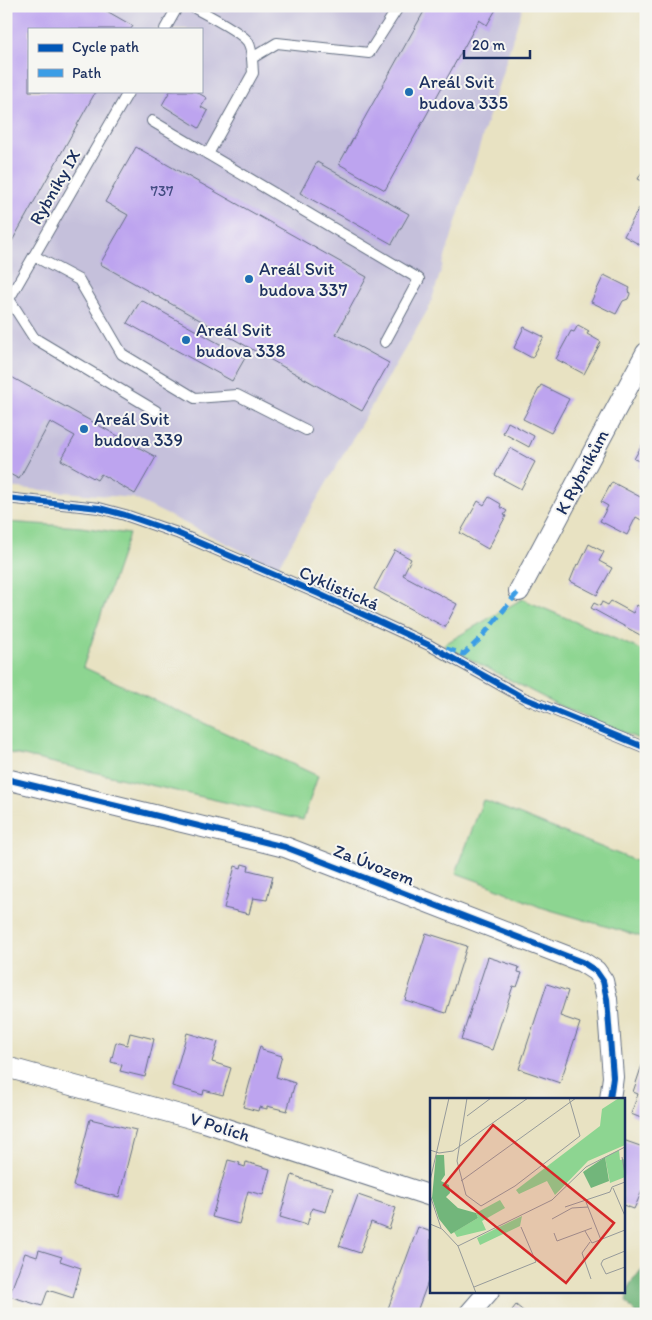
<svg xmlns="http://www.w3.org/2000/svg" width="652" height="1320" viewBox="0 0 652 1320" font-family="Itim,sans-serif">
<rect width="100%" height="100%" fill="#f6f6f2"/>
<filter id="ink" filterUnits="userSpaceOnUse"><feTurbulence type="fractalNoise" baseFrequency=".02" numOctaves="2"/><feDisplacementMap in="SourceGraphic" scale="10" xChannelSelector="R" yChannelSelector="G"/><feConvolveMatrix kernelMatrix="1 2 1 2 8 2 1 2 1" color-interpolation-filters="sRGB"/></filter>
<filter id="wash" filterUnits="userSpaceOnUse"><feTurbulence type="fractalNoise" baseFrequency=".0096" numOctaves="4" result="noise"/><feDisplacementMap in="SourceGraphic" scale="20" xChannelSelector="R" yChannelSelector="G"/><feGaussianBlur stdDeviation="1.12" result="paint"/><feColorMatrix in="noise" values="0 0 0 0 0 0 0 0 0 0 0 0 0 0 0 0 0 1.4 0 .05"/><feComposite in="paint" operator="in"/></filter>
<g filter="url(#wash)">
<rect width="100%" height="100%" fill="#e8e2c2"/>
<path fill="#c5c0db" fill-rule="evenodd" d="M6,6H523L430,306L277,568L133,498L6,487ZM29,29H201V91H29Z"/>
<g fill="#8dd591" stroke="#548278">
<path d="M6,522L81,527L129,534L83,667L318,776L303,820L6,752Z"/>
<path d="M522,599L646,652V742L564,708L443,645Z"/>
<path d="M483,800L646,865V938L540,907L489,885L456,873Z"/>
</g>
<path fill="#72b67b" stroke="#46726c" d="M646,1264V1314H636L626,1301L630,1284Z"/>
<g id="blocks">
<g fill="#bda4ef">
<path d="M6,6H98L133,26L131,29H29V91H96L6,252Z"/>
<path d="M427,6H498L487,25L479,20L385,190L339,164Z"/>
<path d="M170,91H195L207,98L201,107L208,111L199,128L162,105Z"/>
<path d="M136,147L367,277L336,334L389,363L362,411L100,264L128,215L105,202Z"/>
<path d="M317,162L409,214L392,244L300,193Z"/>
<path d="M646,165V183L638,179Z"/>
<path d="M639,208L646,211V248L624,236Z"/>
<path d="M604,275L630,288L629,290L630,294L628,299L623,301L616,314L591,302Z"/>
<path d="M141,300L245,358L232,381L127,323Z"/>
<path d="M578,325L589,331L587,334L601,342L584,374L556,359L571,331L574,332Z"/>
<path d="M524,327L544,337L532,358L514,348Z"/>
<path d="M6,374L156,457L135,494L101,474L97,480L61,460L75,436L50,422L19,479L6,472Z"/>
<path d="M541,385L569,399L551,433L523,419Z"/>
<path d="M508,422L534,436L529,447L503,433Z"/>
<path d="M646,438V471L639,467L642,462L634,459Z"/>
<path d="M510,448L535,462L521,489L495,475Z"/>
<path d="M612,482L646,500L645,522L636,517L627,535L600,521L608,506L601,502Z"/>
<path d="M489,497L501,504L500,507L507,511L504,515L506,516L488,549L460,533L478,501L484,505Z"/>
<path d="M589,544L604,552L599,561L612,568L597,595L570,581L577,564L579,565Z"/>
<path d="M395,550L411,559L403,575L457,604L445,627L374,589Z"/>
<path d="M611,601L633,613L637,605L646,610V629L642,636L591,608L594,603L600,606L602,602L608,605Z"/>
<path d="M242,864L249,866L248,870L273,876L267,900L253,898L249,914L224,908L235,866L241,868Z"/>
<path d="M426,933L467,946L446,1013L405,1000Z"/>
<path d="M488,957L519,967L518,972L522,973L517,987L513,986L492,1050L461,1040Z"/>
<path d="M547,984L568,991L560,1016L580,1023L560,1083L519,1069Z"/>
<path d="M130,1033L154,1039L145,1077L120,1071L122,1065L111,1062L116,1042L127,1045Z"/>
<path d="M187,1033L218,1042L212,1062L231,1068L223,1095L204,1090L203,1095L172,1086Z"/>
<path d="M260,1046L262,1047V1050L282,1056L276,1077L295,1083L287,1111L267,1106V1109L259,1107L258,1111L243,1107Z"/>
<path d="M642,1065L646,1066V1120L631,1114L638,1094L633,1092Z"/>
<path d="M90,1119L136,1130L119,1197L73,1186Z"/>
<path d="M623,1140L646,1148V1182L634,1209L623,1205Z"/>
<path d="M228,1160L240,1163L239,1165L245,1167L246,1162L270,1169L263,1195L248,1191L239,1224L212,1217Z"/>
<path d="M292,1175L301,1178V1179L333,1187L326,1212L312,1208L307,1225L280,1217Z"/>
<path d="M358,1195L396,1208L389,1229L371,1222L360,1253L339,1246Z"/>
<path d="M418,1227L431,1232V1274L416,1314H386Z"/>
<path d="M39,1250L62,1257L60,1261L81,1268L73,1298L48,1290L42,1306L9,1296L25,1253L37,1257Z"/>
<path d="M516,1305L527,1314H509Z"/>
</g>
</g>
</g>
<g filter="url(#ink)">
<use href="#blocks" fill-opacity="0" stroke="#636e81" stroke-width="1"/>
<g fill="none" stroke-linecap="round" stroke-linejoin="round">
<g stroke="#636e81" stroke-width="12">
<g id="service">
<path d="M191,6C202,12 242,32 248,42C253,50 252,63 253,73L208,154"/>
<path d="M165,29L178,6"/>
<path d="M252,58L277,43L369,53L399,6"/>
<path d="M152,121L419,279L385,342"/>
<path d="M34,256L79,280L122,354L195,398L237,395L306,430"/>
<path d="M6,298L9,299L34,338L156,411"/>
<path d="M9,299L129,91"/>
<path d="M6,498L99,508L125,515L177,533L319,594L429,645L524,698L646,748"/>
</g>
</g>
<g stroke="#636e81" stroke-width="22">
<g id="minor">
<path d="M519,591L646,353"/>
<path d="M6,779L285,847L582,962L596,971L603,981L607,999L613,1077L610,1099"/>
<path d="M6,1067L205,1122L431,1196"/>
<path d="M469,1314L489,1291"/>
</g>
</g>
<use href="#service" stroke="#fff" stroke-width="10"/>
<use href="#minor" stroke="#fff" stroke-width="20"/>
<path stroke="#3b9de6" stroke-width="5" stroke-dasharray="10 5" stroke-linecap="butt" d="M446,649L464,654L481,638L519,591"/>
<g stroke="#f6f6f2" stroke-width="9">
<g id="cycleway">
<path d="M6,498L99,508L125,515L177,533L319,594L429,645L524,698L646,748"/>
<path d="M6,779L285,847L582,962L596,971L603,981L607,999L613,1077L610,1099"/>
</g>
</g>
<use href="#cycleway" stroke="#0057b8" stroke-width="6"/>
</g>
</g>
<g fill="#1f6fb2" stroke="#f6f6f2" stroke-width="2">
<circle cx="409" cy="92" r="5"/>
<circle cx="249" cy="279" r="5"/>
<circle cx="186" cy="340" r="5"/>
<circle cx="84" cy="429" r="5"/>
</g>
<g text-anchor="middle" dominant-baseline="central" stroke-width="4" stroke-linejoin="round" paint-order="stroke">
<g font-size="15" fill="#444c82">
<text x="162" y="191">737</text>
</g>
<g font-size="18" fill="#1b2f5e" stroke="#f6f6f2" text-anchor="start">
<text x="419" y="82">Areál Svit<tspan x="419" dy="21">budova 335</tspan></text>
<text x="259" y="269">Areál Svit<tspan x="259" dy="21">budova 337</tspan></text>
<text x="196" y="330">Areál Svit<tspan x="196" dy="21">budova 338</tspan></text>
<text x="94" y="419">Areál Svit<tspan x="94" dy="21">budova 339</tspan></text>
</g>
<g font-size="18" fill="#1b2f5e" stroke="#f6f6f2">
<text transform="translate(55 187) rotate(-60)">Rybníky IX</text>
<text transform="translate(582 472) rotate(-62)">K Rybníkům</text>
<text transform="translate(339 588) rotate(24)">Cyklistická</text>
<text transform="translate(374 865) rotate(21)">Za Úvozem</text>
<text transform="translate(220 1127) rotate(17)">V Polích</text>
</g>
</g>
<g transform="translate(430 1098)">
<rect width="195" height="195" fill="#e8e2c2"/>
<path d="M189,0H195V47L158,63L125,97L117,83L89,96L86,92L170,28L172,11ZM189,52L190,62L195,61V79L180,85L175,59ZM70,102L75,110L52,123L56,132L27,139L24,134L48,120L46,115ZM92,118L90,128L50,147L47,140Z" fill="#8dd591"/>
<path d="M6,57H14L15,77L11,83L19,87L20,95L16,99L28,110L46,115L48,120L21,136L9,121L2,100ZM175,59L179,83L161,90L153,74Z" fill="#72b67b"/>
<path fill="none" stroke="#969a9a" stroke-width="1" d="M37,0L27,63L36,97L51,108L85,88L150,38L139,0M37,18L61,0M0,52L9,55L23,53L98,0M192,59L195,76M0,83L19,0M31,83L146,0M183,90L195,118M0,97L11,130M156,104L171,142M135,109L180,94L182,89L195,84M122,121L142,110L158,109M0,126L12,131L28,148L46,195M155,133L162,145L195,132M124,135L127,143L162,130M160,144L152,155L161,181M28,148L122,102L156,69L195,49M195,153L173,162L171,166L176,176L195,169M44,189L106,164L91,129"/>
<path fill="#d62828" fill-opacity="0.15" stroke="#d62828" stroke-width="2.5" d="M63,27L184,125L136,185L14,87Z"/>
<rect width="195" height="195" fill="none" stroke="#1b2f5e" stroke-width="2.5"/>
</g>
<rect width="652" height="1320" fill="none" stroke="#f6f6f2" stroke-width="25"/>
<rect x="28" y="28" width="175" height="65" fill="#f6f6f2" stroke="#9ea6b7"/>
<rect x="38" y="44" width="25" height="8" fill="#0057b8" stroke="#9ea6b7"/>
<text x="72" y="52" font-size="15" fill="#1b2f5e">Cycle path</text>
<rect x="38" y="69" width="25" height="8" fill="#3b9de6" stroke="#9ea6b7"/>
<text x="72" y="78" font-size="15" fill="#1b2f5e">Path</text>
<path d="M464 50v8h66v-8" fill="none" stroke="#1b2f5e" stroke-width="2.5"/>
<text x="472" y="50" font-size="15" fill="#1b2f5e" stroke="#f6f6f2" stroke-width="4" paint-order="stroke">20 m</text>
</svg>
